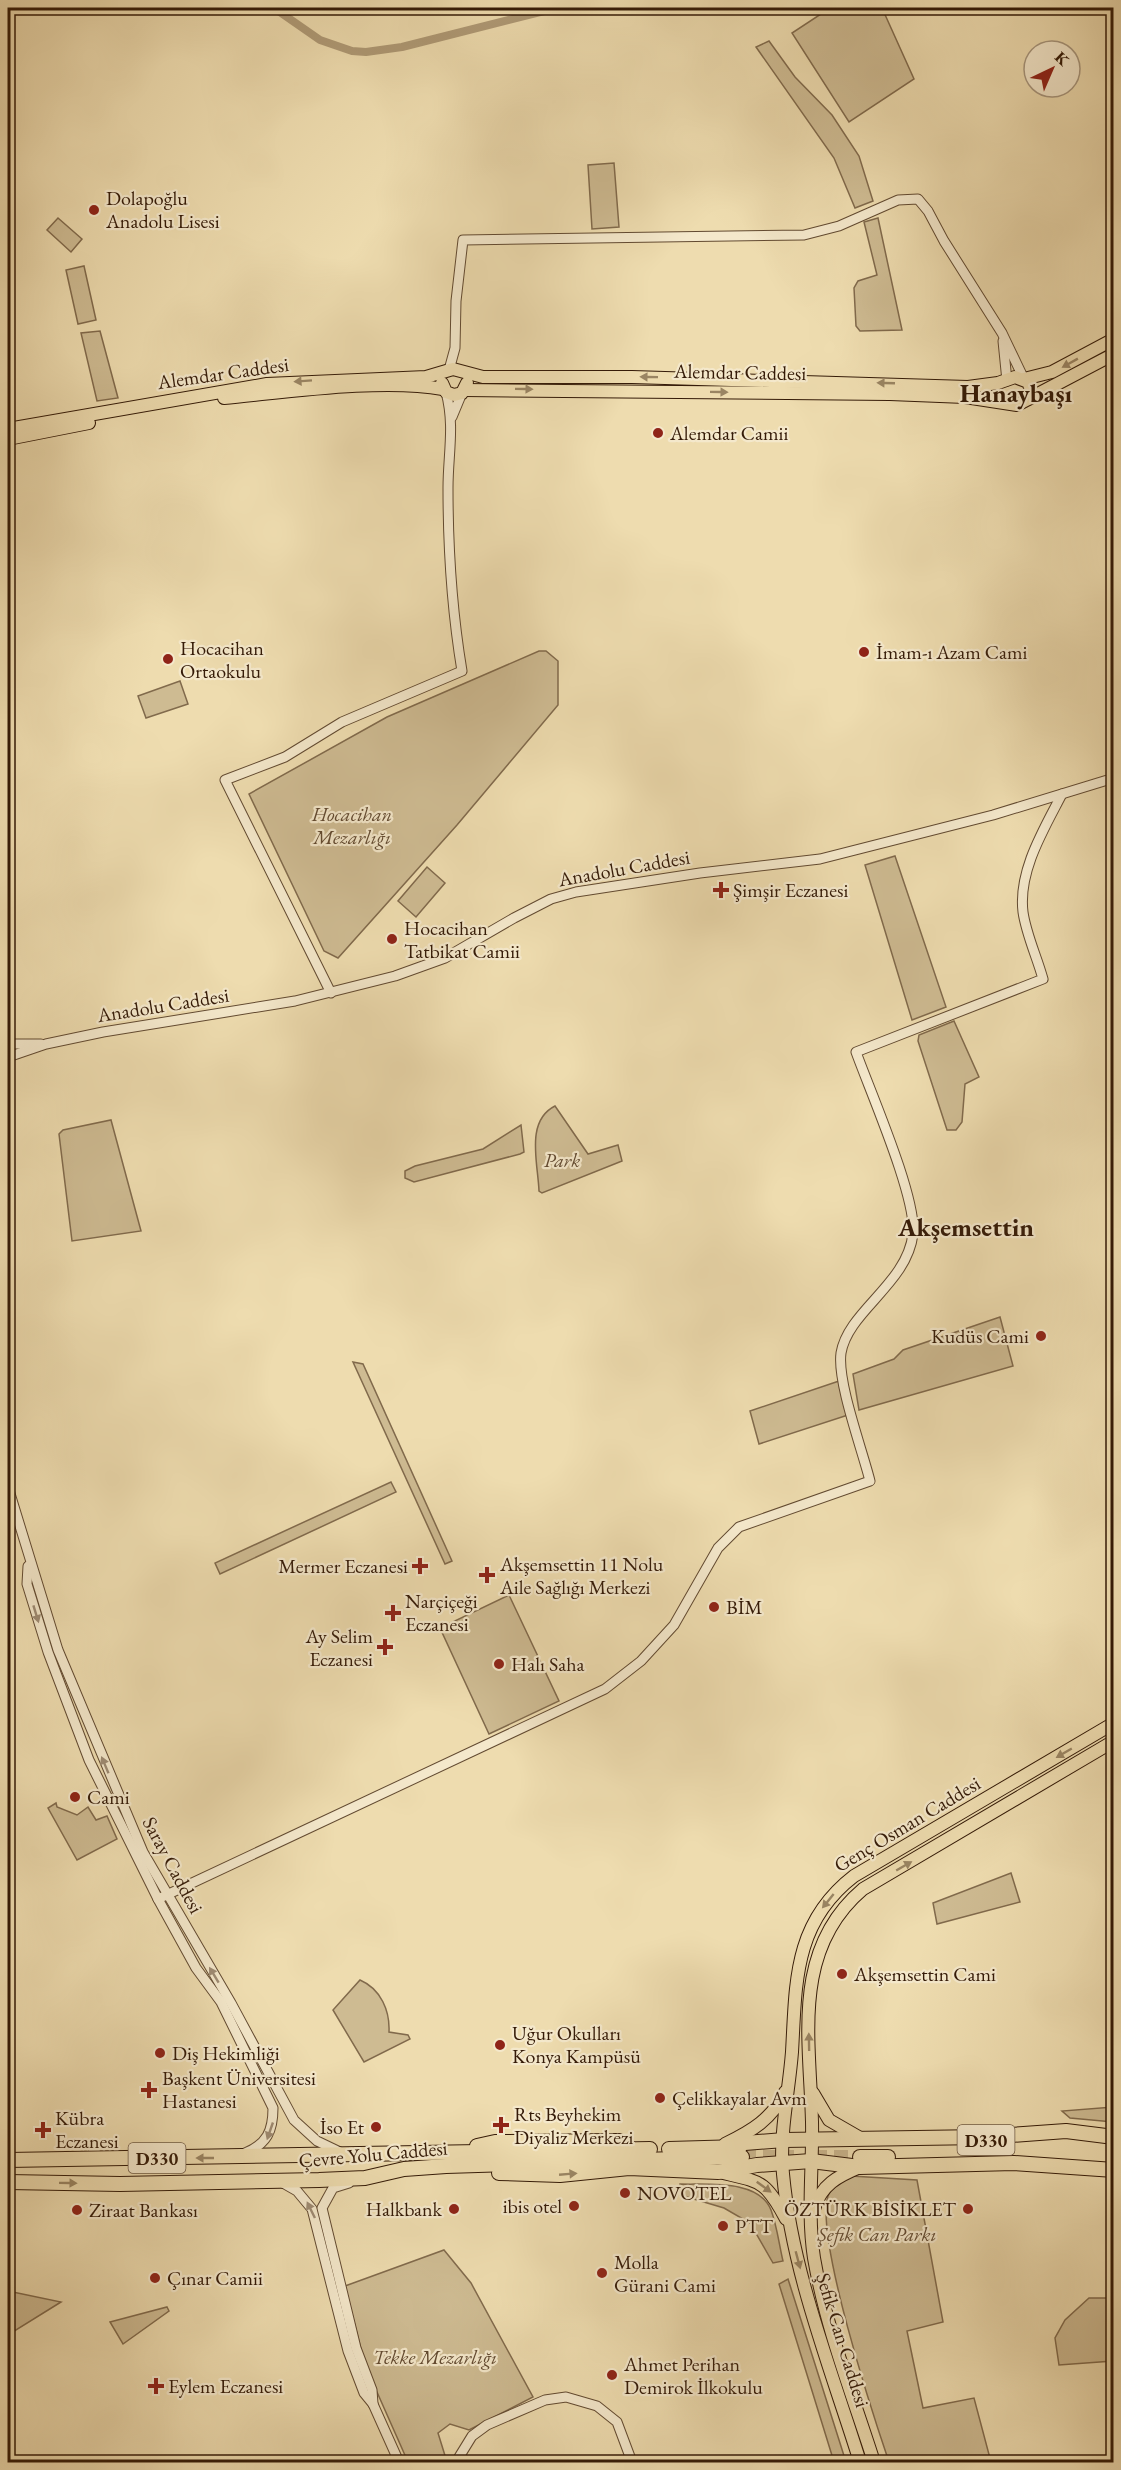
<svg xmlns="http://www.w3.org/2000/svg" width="1121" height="2470" viewBox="0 0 1121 2470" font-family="'EB Garamond',serif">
<rect width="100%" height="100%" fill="#eedcaf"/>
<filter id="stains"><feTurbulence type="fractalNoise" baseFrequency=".00333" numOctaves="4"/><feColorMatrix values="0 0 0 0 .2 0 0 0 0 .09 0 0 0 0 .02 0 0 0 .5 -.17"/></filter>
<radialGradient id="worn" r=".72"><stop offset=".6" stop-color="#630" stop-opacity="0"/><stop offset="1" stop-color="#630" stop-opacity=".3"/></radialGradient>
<g fill="#cebb92" stroke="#816a4c" stroke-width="1.5">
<path d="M830,8H882L914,79L849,122L792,33Z"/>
<path d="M769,41L795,77L832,115L859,156L873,201L855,208L834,158L756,47Z"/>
<path d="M614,163L619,227L592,229L588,165Z"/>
<path d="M58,218L82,239L71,252L47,230Z"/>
<path d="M878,218L902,330L860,331L856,326L854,288L858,281L877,275L864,222Z"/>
<path d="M84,266L96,320L78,324L66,270Z"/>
<path d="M100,331L118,398L97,401L81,333Z"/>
<path d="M539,651H546L558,661V705L457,825L338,958L324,951L249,794L387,717Z"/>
<path d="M180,681L188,704L146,718L138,696Z"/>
<path d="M895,856L946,1007L912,1020L865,865Z"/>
<path d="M427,867L445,883L416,917L398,901Z"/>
<path d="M954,1021L979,1077L965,1084L962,1122L956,1130H947L918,1041L919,1035Z"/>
<path d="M555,1106L588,1154L618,1145L622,1161L542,1193L539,1191C538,1163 525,1121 555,1106Z"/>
<path d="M111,1120L141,1231L72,1241L59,1134L63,1130Z"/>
<path d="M521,1125L524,1152L520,1154L414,1182L405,1178V1171L415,1166L483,1149Z"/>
<path d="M1000,1317L1013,1366L859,1410L853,1374L894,1359L903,1350Z"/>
<path d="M353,1362L363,1364L452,1561L445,1564Z"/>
<path d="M839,1381L848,1415L759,1444L750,1411Z"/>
<path d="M391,1482L396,1492L220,1574L215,1563Z"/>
<path d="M509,1595L559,1701L489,1734L440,1628Z"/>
<path d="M56,1803L57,1807L77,1815L88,1807L96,1820L107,1816L117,1839L77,1860L48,1808Z"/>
<path d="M1011,1873L1020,1902L937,1924L933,1903Z"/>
<path d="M360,1980C381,1989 390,2011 389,2032L408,2035L410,2039L364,2062L333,2010Z"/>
<path d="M1113,2107V2122L1070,2118L1062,2111Z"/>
<path d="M851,2176L917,2180L943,2322L907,2331L923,2408L974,2398L991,2462H889C873,2415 815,2238 828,2196C831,2186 842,2181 851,2176Z"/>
<path d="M680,2184C707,2185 759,2179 771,2210C777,2226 779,2244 783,2261L773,2263L750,2223L724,2208L680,2195Z"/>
<path d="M444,2250L471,2283L533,2397L469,2430L450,2424L438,2433L447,2462H408L365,2365L345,2286Z"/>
<path d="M788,2279L846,2462H834L779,2284Z"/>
<path d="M8,2291L61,2302L8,2335Z"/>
<path d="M1089,2298H1113V2361L1059,2365L1055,2338L1065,2320Z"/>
<path d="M167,2307L169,2311L123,2344L110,2322Z"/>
</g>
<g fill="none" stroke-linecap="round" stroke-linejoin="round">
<path stroke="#af9a76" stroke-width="8" d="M274,8L320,40L352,51L366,52L402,47L556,8"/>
<g stroke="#c9b58d" stroke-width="14" stroke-dasharray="14 7" stroke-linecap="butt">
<path d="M742,2157H794"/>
<path d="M813,2157H860"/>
</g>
<g stroke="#624a31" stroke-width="11">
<g id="minor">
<path d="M1003,341L1007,381"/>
<path d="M449,370L455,348L456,301L463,240L804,235L839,226L898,200L918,199L928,211L944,241L1002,333L1024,379"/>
<path d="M452,417L462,393"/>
<path d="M331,993L225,780L285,757L342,722L462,671C452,611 448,550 448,488C448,454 455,426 446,392"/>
<path d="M8,1044H41"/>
<path d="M8,1057L46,1044L103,1032L295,1001L395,976L445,958L514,918L551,899L576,892L700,873L820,859L993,815L1114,778"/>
<path d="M8,1487L58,1650L143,1852L231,2003L294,2120L317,2141L342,2153"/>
<path d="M28,1566L27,1584L48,1652L89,1760L158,1899L196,1968L221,2002L273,2108C273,2131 267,2144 245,2153"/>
<path d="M158,1899L605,1689L641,1661L674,1625L718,1548L739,1527L870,1481C862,1449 837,1382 841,1353C848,1311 907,1284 913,1234C917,1198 870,1091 856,1052L1043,979C1037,957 1026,934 1023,912C1018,871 1044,829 1062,794"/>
<path d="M283,2183L297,2191L312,2209L348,2351L364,2393L373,2404L399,2462"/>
<path d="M349,2183L333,2188L322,2208L356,2348L372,2390L373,2404"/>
<path d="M456,2462L472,2436L487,2425L545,2400L566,2397L597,2406L617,2422L632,2462"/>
</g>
</g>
<g stroke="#341a07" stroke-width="14">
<g id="major">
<path d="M1024,379L1052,372L1114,339"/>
<path d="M442,383L446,392L454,395L462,393L467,383"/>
<path d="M465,390L890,394L965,397L1017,405L1114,354"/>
<path d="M224,398C288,392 382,378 443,389"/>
<path d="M8,429L267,384L426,377L453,369L483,377H632L968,387L998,383L1015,377L1028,382L1031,390L1028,399"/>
<path d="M8,439L89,423"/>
<path d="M813,2093L829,2120L862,2139"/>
<path d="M725,2144C752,2131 772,2119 785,2092"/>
<path d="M719,2172C760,2182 765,2179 786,2219"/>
<path d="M814,2209C821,2185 838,2176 860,2167"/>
<path d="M860,2462C831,2369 792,2272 783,2174C779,2134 789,2092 792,2052C796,1983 793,1923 854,1876L1114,1723"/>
<path d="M874,2462C853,2396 826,2328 814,2258C807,2213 813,2167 812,2122C810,2039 791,1950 863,1889L1114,1741"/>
</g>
</g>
<g stroke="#341a07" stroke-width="16">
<g id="highway">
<path d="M732,2144L784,2140L983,2137L1066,2131L1114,2137"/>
<path d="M477,2146L495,2142L619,2141"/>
<path d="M669,2149L740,2147"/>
<path d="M860,2157H888"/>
<path d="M8,2160L650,2149"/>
<path d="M499,2173L560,2175L629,2168L718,2172L757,2165L811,2161L860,2167L1014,2163L1114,2170"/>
<path d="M8,2182L120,2184L319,2180L365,2178L404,2169L446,2166L742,2157"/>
</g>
</g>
<use href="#minor" stroke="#f4e8cb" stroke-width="9"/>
<use href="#major" stroke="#eedcaf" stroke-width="12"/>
<use href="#highway" stroke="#eedcaf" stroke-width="14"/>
</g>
<defs><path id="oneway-solid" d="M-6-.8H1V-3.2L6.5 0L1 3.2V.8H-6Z" transform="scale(1.5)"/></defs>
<g fill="#9a8563">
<use href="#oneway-solid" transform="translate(1070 363) rotate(151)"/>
<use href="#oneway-solid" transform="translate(649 377) rotate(-179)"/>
<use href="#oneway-solid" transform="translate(303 381) rotate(176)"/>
<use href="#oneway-solid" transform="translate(886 383) rotate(-178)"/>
<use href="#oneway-solid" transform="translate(524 389) rotate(1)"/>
<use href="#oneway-solid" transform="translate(719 392) rotate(1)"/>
<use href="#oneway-solid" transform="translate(1064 1753) rotate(150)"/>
<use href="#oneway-solid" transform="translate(904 1866) rotate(-30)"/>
<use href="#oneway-solid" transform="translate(828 1901) rotate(129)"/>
<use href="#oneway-solid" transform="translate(809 2042) rotate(-91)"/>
<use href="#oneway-solid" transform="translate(205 2158) rotate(180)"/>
<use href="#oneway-solid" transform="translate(568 2174) rotate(-5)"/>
<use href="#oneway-solid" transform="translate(68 2183) rotate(1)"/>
<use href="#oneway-solid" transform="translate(764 2187) rotate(36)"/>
<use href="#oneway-solid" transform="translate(798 2260) rotate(75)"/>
</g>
<g fill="#9e8b73">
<use href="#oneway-solid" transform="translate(36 1614) rotate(73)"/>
<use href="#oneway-solid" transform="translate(105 1765) rotate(-113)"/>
<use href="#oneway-solid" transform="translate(214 1975) rotate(-121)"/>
<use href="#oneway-solid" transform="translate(270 2131) rotate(109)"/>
<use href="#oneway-solid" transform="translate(311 2210) rotate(-116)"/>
</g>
<g fill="#8f2418" stroke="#f4e8cb" stroke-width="2">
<circle cx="94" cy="210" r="6"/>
<circle cx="658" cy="433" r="6"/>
<circle cx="864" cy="652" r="6"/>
<circle cx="168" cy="659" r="6"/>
<path d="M718 881h6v6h6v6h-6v6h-6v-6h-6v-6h6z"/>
<circle cx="392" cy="939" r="6"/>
<circle cx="1041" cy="1336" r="6"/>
<path d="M417 1557h6v6h6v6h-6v6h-6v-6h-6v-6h6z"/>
<path d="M484 1566h6v6h6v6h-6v6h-6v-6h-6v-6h6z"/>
<circle cx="714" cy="1607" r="6"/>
<path d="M390 1604h6v6h6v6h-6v6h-6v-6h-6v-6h6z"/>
<path d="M382 1638h6v6h6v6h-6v6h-6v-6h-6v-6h6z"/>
<circle cx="499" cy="1664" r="6"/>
<circle cx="75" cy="1797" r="6"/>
<circle cx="842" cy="1974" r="6"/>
<circle cx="500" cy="2045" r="6"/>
<circle cx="160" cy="2053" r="6"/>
<path d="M146 2081h6v6h6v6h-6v6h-6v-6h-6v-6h6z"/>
<circle cx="660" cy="2098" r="6"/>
<path d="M498 2116h6v6h6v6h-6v6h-6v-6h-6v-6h6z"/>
<circle cx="376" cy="2127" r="6"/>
<path d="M40 2121h6v6h6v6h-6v6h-6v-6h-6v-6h6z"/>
<circle cx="625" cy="2193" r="6"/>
<circle cx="574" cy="2206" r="6"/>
<circle cx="454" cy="2209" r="6"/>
<circle cx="968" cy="2209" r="6"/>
<circle cx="77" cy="2210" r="6"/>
<circle cx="723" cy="2226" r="6"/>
<circle cx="602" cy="2273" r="6"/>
<circle cx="155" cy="2278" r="6"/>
<circle cx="612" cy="2375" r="6"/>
<path d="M153 2377h6v6h6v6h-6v6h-6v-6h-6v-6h6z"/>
</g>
<g text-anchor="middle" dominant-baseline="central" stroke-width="4.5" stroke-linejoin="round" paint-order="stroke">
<g fill="#f4e8cb" stroke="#6e5842" stroke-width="1.5">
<rect x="957.5" y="2125" width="57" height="30" rx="4.5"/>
<rect x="128.5" y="2143" width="57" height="30" rx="4.5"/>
</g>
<g font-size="18" font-weight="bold" fill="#341a07">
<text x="986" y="2140">D330</text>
<text x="157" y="2158">D330</text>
</g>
<g font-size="20" fill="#341a07" stroke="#f4e8cb" text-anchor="start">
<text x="106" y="198">Dolapoğlu<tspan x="106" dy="23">Anadolu Lisesi</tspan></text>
<text x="670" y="433">Alemdar Camii</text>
<text x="180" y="648">Hocacihan<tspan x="180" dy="23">Ortaokulu</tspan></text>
<text x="876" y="652">İmam-ı Azam Cami</text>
<text x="733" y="890">Şimşir Eczanesi</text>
<text x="404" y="928">Hocacihan<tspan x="404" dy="23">Tatbikat Camii</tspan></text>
<text x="1029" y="1336" text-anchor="end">Kudüs Cami</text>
<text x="500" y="1564">Akşemsettin 11 Nolu<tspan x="500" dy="23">Aile Sağlığı Merkezi</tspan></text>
<text x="408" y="1566" text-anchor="end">Mermer Eczanesi</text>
<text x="405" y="1601">Narçiçeği<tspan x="405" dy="23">Eczanesi</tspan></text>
<text x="726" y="1607">BİM</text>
<text x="373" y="1636" text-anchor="end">Ay Selim<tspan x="373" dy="23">Eczanesi</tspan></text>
<text x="511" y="1664">Halı Saha</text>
<text x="87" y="1797">Cami</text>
<text x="854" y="1974">Akşemsettin Cami</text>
<text x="512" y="2033">Uğur Okulları<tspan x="512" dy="23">Konya Kampüsü</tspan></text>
<text x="172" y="2053">Diş Hekimliği</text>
<text x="162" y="2078">Başkent Üniversitesi<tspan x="162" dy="23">Hastanesi</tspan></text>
<text x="672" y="2098">Çelikkayalar Avm</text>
<text x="514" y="2114">Rts Beyhekim<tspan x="514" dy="23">Diyaliz Merkezi</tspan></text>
<text x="55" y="2118">Kübra<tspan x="55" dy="23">Eczanesi</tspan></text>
<text x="364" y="2127" text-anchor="end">İso Et</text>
<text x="637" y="2193">NOVOTEL</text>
<text x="562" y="2206" text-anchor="end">ibis otel</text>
<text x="442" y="2209" text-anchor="end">Halkbank</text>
<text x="956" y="2209" text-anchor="end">ÖZTÜRK BİSİKLET</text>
<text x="89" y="2210">Ziraat Bankası</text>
<text x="735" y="2226">PTT</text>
<text x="614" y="2262">Molla<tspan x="614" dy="23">Gürani Cami</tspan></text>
<text x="167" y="2278">Çınar Camii</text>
<text x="624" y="2364">Ahmet Perihan<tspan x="624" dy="23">Demirok İlkokulu</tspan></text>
<text x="168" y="2386">Eylem Eczanesi</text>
</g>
<g font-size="20" fill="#341a07" stroke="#f4e8cb">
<text transform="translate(740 372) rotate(1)">Alemdar Caddesi</text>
<text transform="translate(223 373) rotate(-8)">Alemdar Caddesi</text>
<text transform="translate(624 868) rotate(-10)">Anadolu Caddesi</text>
<text transform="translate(163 1005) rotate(-9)">Anadolu Caddesi</text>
<text transform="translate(907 1824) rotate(-31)">Genç Osman Caddesi</text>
<text transform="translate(173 1865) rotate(62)">Saray Caddesi</text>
<text transform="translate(373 2154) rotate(-5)">Çevre Yolu Caddesi</text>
<text transform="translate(843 2340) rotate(73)">Şefik Can Caddesi</text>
</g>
<g font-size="20" font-style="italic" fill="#624a31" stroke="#f4e8cb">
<text x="352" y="814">Hocacihan<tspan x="352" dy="23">Mezarlığı</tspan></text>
<text x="562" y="1160">Park</text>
<text x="877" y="2234">Şefik Can Parkı</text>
<text x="435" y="2357">Tekke Mezarlığı</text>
</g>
<g font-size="26" font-weight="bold" fill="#341a07" stroke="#f4e8cb">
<text x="1016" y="393">Hanaybaşı</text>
<text x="966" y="1227">Akşemsettin</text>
</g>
</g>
<rect width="1121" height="2470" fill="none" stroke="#eedcaf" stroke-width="30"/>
<rect x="9" y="9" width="1103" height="2452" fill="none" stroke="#341a07" stroke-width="3"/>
<rect x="15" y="15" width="1091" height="2440" fill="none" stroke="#341a07" stroke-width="1.5"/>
<g transform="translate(1052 69) rotate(44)"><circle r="28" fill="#f4e8cb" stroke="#a7967d" stroke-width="1.5"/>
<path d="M0-4.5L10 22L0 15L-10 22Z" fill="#8f2418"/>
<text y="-9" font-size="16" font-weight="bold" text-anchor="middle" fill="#341a07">K</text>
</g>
<rect width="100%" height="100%" filter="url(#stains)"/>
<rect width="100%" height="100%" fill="url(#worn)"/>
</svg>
